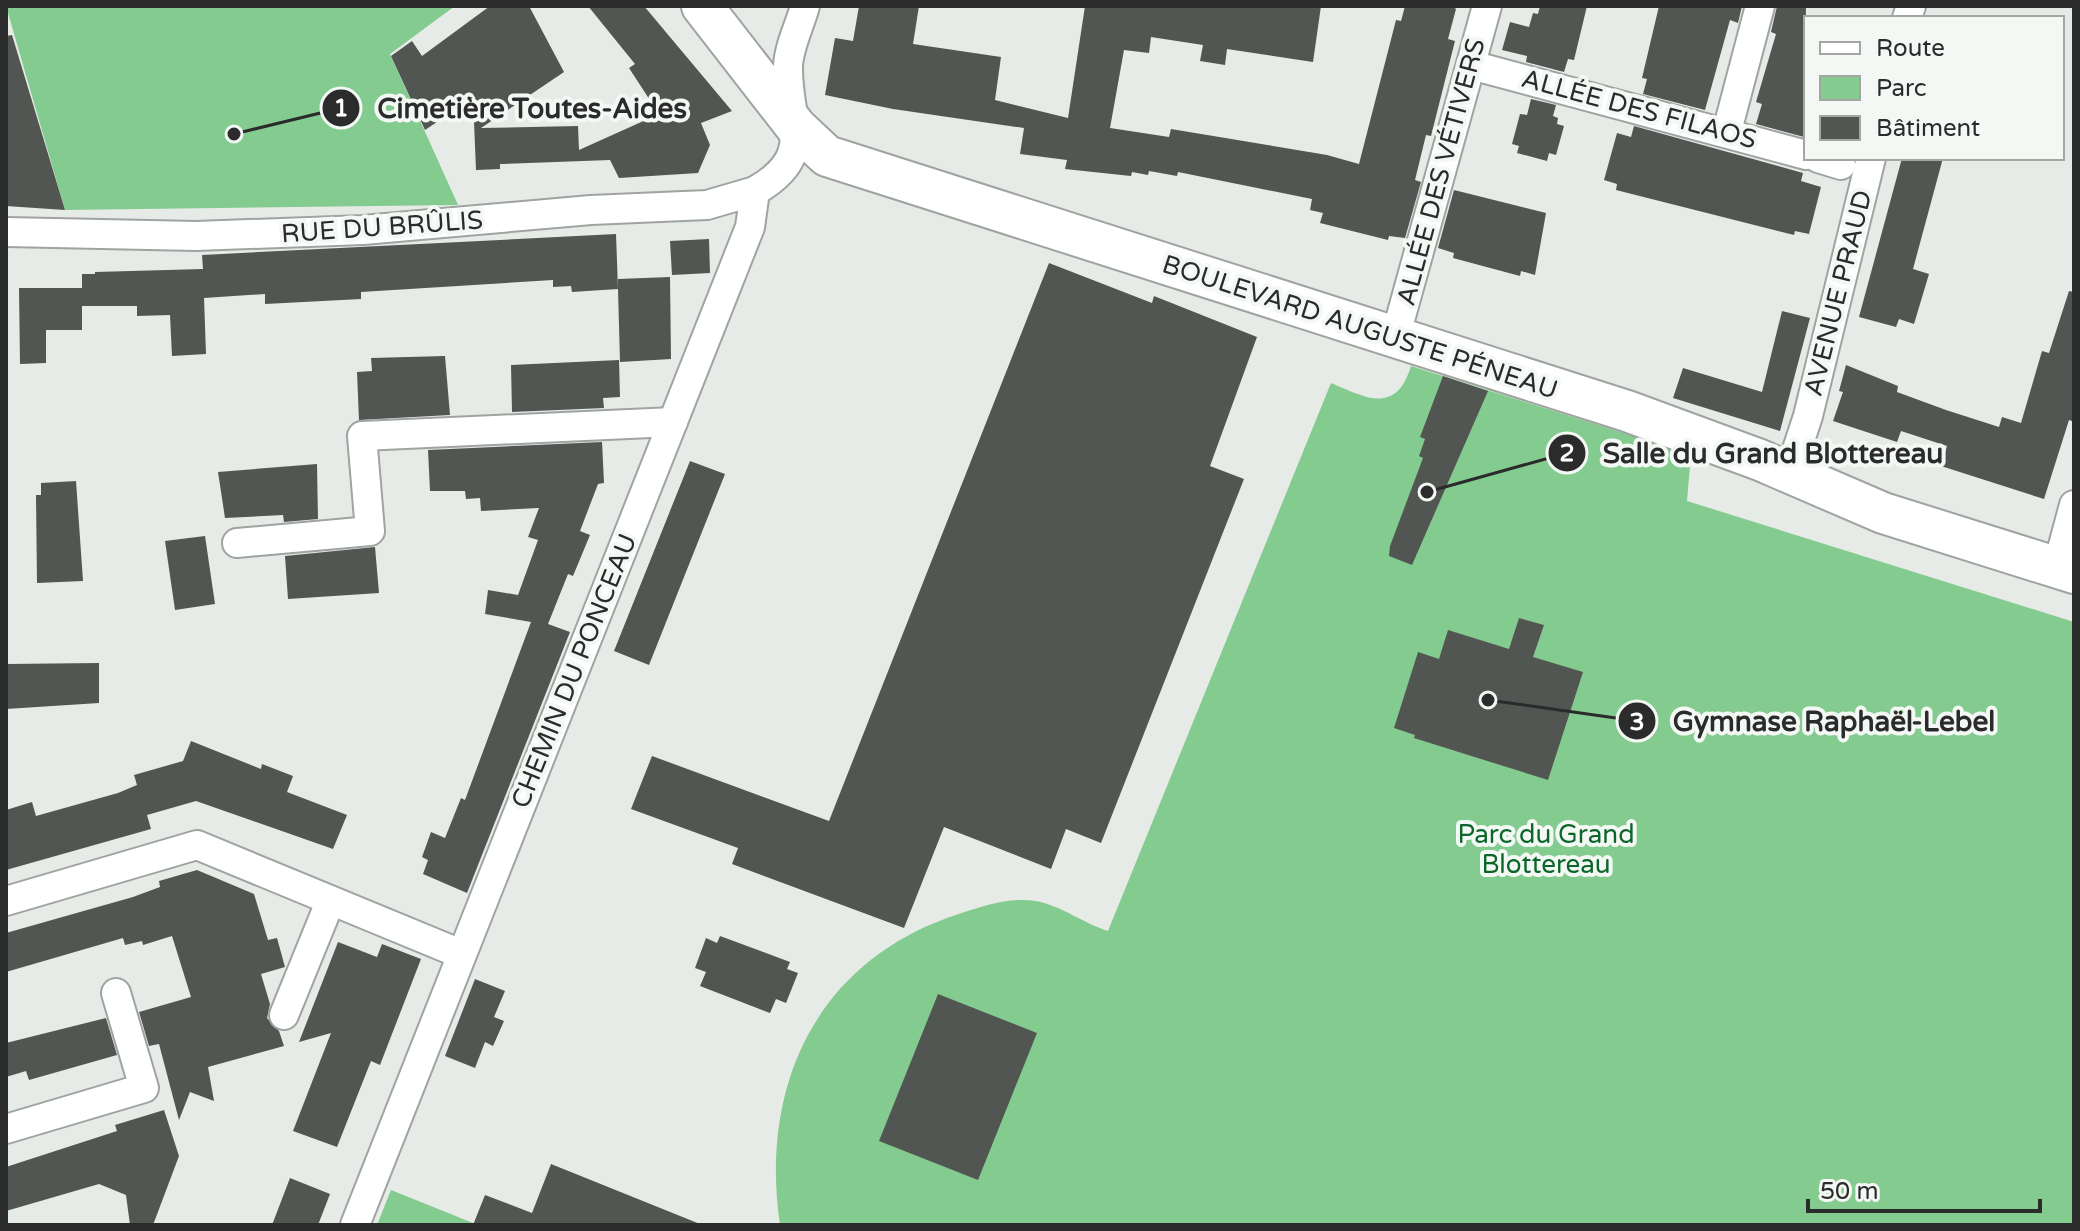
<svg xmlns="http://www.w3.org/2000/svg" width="2080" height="1231" viewBox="0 0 2080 1231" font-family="'Varela Round',sans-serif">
<rect width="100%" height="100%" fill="#e6ebe7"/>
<g fill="#84cb8f">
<path d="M6,6H455L390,54L458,205L65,210Z"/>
<path d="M1411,366L1691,454L1687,501L2074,622V1225H780C760,1090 813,967 947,918C974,909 1007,896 1036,901C1060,905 1085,924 1108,931L1331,383C1366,398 1396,415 1411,366Z"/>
<path d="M391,1190L478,1225H377Z"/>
</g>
<g fill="#525653">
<path d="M490,6H529L564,72L481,128L578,126L579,150L659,114L629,68L635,64L588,6H644L732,111L701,123L710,145L698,173L619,178L610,160L500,164V169L476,170L473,98L425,130L391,56L412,41L422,56Z"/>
<path d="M859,6H919L913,44L1001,57L995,100L1068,118L1085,6H1321L1313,62L1227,49L1225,65L1200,61L1203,45L1151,37L1149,53L1124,50L1110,128L1169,137L1171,129L1327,155L1359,164L1396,20L1401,21L1405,6H1453L1456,9L1448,39L1455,41L1431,136L1426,135L1415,180L1421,182L1405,238L1389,236L1388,240L1320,223L1323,213L1310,210L1312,199L1178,172L1177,176L1149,171L1148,175L1132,172L1131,176L1065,169L1067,160L1020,154L1024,128L893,109L825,95L835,38L853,41Z"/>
<path d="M1540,6H1587L1574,60L1568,59L1564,72L1526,62L1527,56L1502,50L1510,22L1529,27L1533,13L1538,14Z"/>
<path d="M1659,6H1742L1738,23L1730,20L1705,110L1643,94L1647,79L1642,78Z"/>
<path d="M1777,6H1806L1804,137L1756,124L1762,104L1756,102L1776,34L1771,32Z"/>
<path d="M12,35L49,157L65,210L6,206V36Z"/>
<path d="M1531,99L1556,105L1553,116L1558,118L1557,124L1564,126L1556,155L1549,153L1547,161L1517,153L1519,146L1512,144L1520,114L1527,115Z"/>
<path d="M1634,126L1803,173L1801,181L1821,187L1809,234L1795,231L1794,235L1616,190L1617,184L1604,180L1617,133L1631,137Z"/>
<path d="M1902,158H1943L1913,269L1929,274L1914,324L1899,319L1896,327L1859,317Z"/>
<path d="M1454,190L1546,213L1535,275L1521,271L1520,276L1453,258L1454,253L1438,248Z"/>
<path d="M616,234L618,289V279L670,277L671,359L620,362L618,289L572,292L571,286L553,287V280L361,292V299L265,304V294L204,298L206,354L172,356L170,315L137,316V306H82V330H46V363L20,364L19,288H82V274H95V272L203,269L202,255Z"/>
<path d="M709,239L710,273L672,275L670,241Z"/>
<path d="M1049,263L1152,303L1154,296L1257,337L1210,466L1244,479L1101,843L1066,829L1051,869L944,827L904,928L732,864L738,848L631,809L652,756L829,821Z"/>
<path d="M2069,291L2074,292V422L2069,420L2044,499L1941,466L1947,446L1901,431L1897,442L1833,421L1843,392L1839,391L1846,365L1898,386L1897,392L1946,410L1999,427L2002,417L2021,423L2042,351L2049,353Z"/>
<path d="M1782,311L1810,318L1780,431L1673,398L1683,368L1762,392Z"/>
<path d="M445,356L450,415L359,420L357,372L372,371L371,358Z"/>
<path d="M619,360L620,397L603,398L604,408L512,412L511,365Z"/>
<path d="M1443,376L1488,391L1412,565L1389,556L1390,546L1423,458L1419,456L1425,439L1420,437Z"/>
<path d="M602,442L604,483L598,484L580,531L590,535L573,576L568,574L548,624L570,632L467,893L423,874L428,860L422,857L431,832L445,838L461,798L465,800L531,622L485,614L488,590L518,595L538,540L528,537L539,508L481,511L480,498L466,499L465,491H430L428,450Z"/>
<path d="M690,461L725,474L649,665L614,651Z"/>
<path d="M317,464L318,519L284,522L283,515L225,518L218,472Z"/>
<path d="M76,481L83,581L37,583L36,495H41V483Z"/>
<path d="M205,536L215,604L175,610L165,541Z"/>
<path d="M375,547L379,593L288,599L285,556Z"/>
<path d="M1519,618L1544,625L1533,657L1583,672L1548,780L1414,738L1415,735L1394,728L1418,652L1439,659L1448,630L1509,649Z"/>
<path d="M99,663V703L6,709V664Z"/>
<path d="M191,741L261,769L262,764L293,776L287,792L347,815L333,849L196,801L147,815L151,829L6,870V810L32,802L36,816L118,793L137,785L134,775L183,761Z"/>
<path d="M197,870L254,894L268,940L277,938L285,967L261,974L270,1004L267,1018L279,1031L284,1046L208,1067L214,1101L190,1092L179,1120L159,1044L149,1046L139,1012L191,997L172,936L143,945L142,941L125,945L123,938L6,972V933L133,897L160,887L159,881Z"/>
<path d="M720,936L790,962L787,969L798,973L786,1003L776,999L770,1013L700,986L706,972L695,968L706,938L717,943Z"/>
<path d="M338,942L377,957L382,944L421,959L380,1065L371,1061L337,1147L293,1131L331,1033L299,1042Z"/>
<path d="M475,979L505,991L494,1017L504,1021L493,1046L485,1042L475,1068L445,1056Z"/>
<path d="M938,994L1037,1033L978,1180L879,1141Z"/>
<path d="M106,1018L117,1055L29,1080L26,1071L6,1077V1043Z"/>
<path d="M164,1110L179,1156L153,1225H130L126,1195L99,1184L6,1211V1167L117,1131L115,1125Z"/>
<path d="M551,1164L700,1224V1225H473L485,1195L532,1213Z"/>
<path d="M290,1178L330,1194L318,1225H272Z"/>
</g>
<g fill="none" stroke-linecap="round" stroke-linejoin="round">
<g stroke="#9fa4a0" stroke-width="32">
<g id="street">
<path d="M1907,18L1911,6"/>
<path d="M1471,65L1806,155"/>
<path d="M1727,131L1760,6"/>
<path d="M1818,158L1841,165"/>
<path d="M6,232L196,236L363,230L591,210L707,205L755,191"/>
<path d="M1395,338L1487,6"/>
<path d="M1789,474L1808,416L1871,158"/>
<path d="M237,543L370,531L362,436L673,422"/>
<path d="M2057,568L2074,505"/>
<path d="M6,901L197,845L461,954"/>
<path d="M284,1015L330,902"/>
<path d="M6,1129L144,1088L116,993"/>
<path d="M355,1225L750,227L755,191C818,155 787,123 788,66C789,46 800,25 805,6"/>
</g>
</g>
<g stroke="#9fa4a0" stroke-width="44">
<path id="secondary" d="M702,6L796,127L827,156L1627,411L1760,460L1883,513L2074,573"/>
</g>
<use href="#street" stroke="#fff" stroke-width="28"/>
<use href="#secondary" stroke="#fff" stroke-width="40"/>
</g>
<g text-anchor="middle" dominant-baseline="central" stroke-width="8" stroke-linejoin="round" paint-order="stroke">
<g font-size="26" fill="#2a2b2a" stroke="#f3f8f4">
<text transform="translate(1639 109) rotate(15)">ALLÉE DES FILAOS</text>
<text transform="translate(1441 172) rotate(-75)">ALLÉE DES VÉTIVERS</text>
<text transform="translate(382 227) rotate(-4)">RUE DU BRÛLIS</text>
<text transform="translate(1838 293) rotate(-76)">AVENUE PRAUD</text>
<text transform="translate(1360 327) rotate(18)">BOULEVARD AUGUSTE PÉNEAU</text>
<text transform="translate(574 671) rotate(-68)">CHEMIN DU PONCEAU</text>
</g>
<g font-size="26" fill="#0c662a" stroke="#f3f8f4">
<text x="1546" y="834">Parc du Grand<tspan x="1546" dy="30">Blottereau</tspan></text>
</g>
</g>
<path fill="none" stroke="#2a2b2a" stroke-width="3" d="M234 134L341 108M1427 492L1567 453M1488 700L1637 721"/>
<g fill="#2a2b2a" stroke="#f3f8f4" stroke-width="3">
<circle cx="234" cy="134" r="8"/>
<circle cx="1427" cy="492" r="8"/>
<circle cx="1488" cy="700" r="8"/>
<circle cx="341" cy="108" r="20"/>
<circle cx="1567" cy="453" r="20"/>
<circle cx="1637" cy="721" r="20"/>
</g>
<g font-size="24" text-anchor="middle" font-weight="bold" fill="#fff">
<text x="341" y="116">1</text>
<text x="1567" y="461">2</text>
<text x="1637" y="730">3</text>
</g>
<g font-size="28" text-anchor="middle" font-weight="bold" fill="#2a2b2a" stroke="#f3f8f4" stroke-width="8" stroke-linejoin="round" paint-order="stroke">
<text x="532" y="118">Cimetière Toutes-Aides</text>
<text x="1773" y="463">Salle du Grand Blottereau</text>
<text x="1834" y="731">Gymnase Raphaël-Lebel</text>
</g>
<rect width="2080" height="1231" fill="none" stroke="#2a2b2a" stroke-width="16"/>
<rect x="1804" y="16" width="260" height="144" fill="#f3f8f4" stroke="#a3a6a3" stroke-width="2"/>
<rect x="1820" y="42" width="40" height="12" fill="#ffffff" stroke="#a3a6a3" stroke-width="2"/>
<text x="1876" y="56" font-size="24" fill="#2a2b2a">Route</text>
<rect x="1820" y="76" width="40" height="24" fill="#84cb8f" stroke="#a3a6a3" stroke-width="2"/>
<text x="1876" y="96" font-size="24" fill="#2a2b2a">Parc</text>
<rect x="1820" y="116" width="40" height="24" fill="#525653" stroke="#a3a6a3" stroke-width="2"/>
<text x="1876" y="136" font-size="24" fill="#2a2b2a">Bâtiment</text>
<path d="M1808 1199v12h232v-12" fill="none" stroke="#2a2b2a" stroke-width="4"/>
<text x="1820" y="1199" font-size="24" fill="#2a2b2a" stroke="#f3f8f4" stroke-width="6" paint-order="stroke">50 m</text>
</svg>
